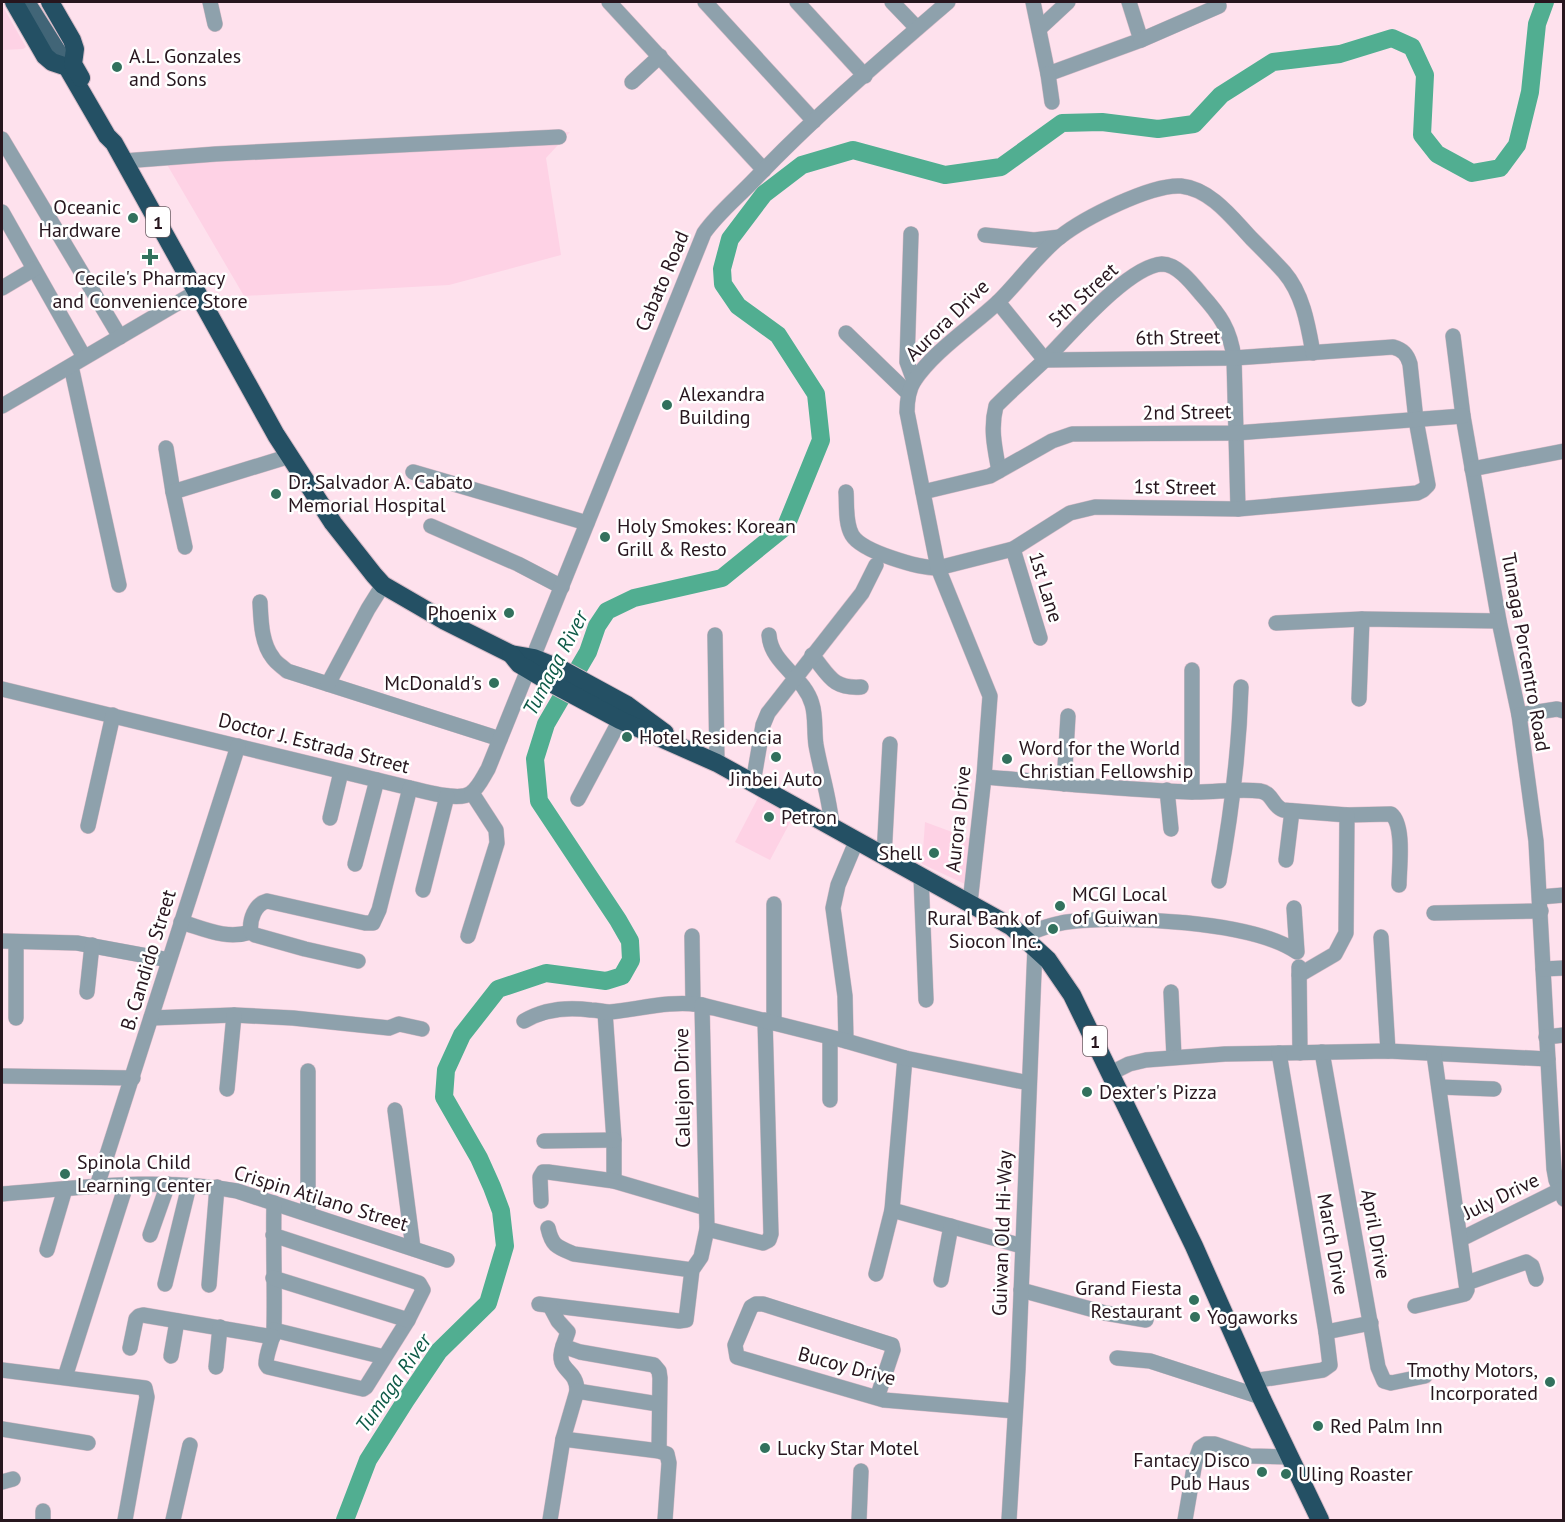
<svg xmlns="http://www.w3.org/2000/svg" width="1565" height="1522" viewBox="0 0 1565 1522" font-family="'PT Sans',sans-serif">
<rect width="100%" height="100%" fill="#fee1ed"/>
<g fill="#fed2e5">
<path d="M2,5L26,47L23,49L2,50Z"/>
<path d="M570,132L546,158L561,255L449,285L244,296L162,156Z"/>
<path d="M759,796L794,815L770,860L735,842Z"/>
<path d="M925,822L971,839L967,885L922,864Z"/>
</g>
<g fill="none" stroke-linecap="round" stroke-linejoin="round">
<path stroke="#51ae91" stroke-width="18" d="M345,1520L368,1460L406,1400L439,1351L488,1303L505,1246L501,1211L492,1187L479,1158L444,1097L446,1070L462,1035L498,989L546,973L606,981L622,976L631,960L630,941L618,920L539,801L535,759L546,724L588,652L597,626L607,611L634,598L722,578L786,526L821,440L816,394L778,335L738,306L723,284L722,269L730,239L764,194L802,165L853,150L945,175L1001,167L1062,123L1102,122L1158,129L1194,124L1221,95L1273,62L1340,54L1392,38L1412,47L1425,75L1422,135L1437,154L1472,173L1500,168L1517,145L1530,92L1537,24L1545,2"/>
<g stroke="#d7bcc8" stroke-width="16">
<g id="minor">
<path d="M210,2L215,24"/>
<path d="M609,2L764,170"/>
<path d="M705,2L814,121"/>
<path d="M797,2L865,76"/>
<path d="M892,2L917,28"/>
<path d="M1033,2L1048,74L1141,40L1129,2"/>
<path d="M1039,29L1068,2"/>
<path d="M1141,40L1219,6"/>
<path d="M1048,74L1052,102"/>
<path d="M632,82L660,56"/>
<path d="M2,139L120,337"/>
<path d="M124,161L216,154L559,137"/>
<path d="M2,212L84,357"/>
<path d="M911,234L907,362L914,381"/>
<path d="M985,235L1034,240L1060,237"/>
<path d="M2,288L34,269"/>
<path d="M846,333L908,393"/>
<path d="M1453,336L1463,416L1499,621L1519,715L1536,841L1554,1169L1556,1180L1564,1199"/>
<path d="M71,366L119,585"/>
<path d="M2,406L198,291"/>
<path d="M166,448L173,492"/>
<path d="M1472,469L1564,451"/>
<path d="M999,471C995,449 990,429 996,406C1012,390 1029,375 1046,359C1070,335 1128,266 1162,264C1177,264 1192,283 1201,294C1220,315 1230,329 1234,358L1238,509"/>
<path d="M413,472L587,523"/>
<path d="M846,492C847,505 845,523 852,535C862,552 919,568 938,568L1013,549L1070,513L1095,507L1238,509L1417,493L1423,490L1428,485L1416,420L1410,364C1407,354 1403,350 1393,347L1234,358L1045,360L998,302"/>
<path d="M923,492L990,476L1052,441L1072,434L1236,433L1463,416"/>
<path d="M431,526L518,564L562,587"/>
<path d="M185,547L173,492L290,456"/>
<path d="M1013,549L1040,638"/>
<path d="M260,602C261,620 261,643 273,658C276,663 283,667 287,671L500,739"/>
<path d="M1276,623L1362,619L1499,621"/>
<path d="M715,635L717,763"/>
<path d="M769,635C771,664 804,676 812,704C816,716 814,732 816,745C821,773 830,799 832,827"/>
<path d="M812,655C829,675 832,689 861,687"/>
<path d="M328,684L368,609L383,585"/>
<path d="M2,689L410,788C424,791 459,802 471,793C479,787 483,777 488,769L704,233C718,213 738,197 755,179C815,116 882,59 948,2"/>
<path d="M1359,699L1362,619"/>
<path d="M1519,715L1557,709L1564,711"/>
<path d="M984,777C1053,782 1121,790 1190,792C1213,793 1237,788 1260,791C1273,793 1272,806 1283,810L1347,815L1391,814C1405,825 1399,868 1399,885"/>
<path d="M753,783L763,725L768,713L862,593L876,565"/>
<path d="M1064,784L1068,716"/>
<path d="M1167,790L1171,829"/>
<path d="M1192,792V670"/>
<path d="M578,799L620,720"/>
<path d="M330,818L341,772"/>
<path d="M88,826L113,715"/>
<path d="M884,857L890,744"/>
<path d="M1286,860L1292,811"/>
<path d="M355,864L377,780"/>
<path d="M921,876L926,1000"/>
<path d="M1219,881C1231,817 1239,753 1241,687"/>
<path d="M423,890L447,796"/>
<path d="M1540,897L1564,895"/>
<path d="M970,903L984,777L990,696L938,568L907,412C907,401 908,391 914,381C933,352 971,327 997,303C1018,283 1038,254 1060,237C1084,218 1151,184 1181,186C1211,189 1233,219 1252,239C1263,250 1274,261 1284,272C1303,294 1308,325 1313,353"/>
<path d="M774,904V1023"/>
<path d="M1434,913L1541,911"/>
<path d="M181,922C205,929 226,940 251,932"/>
<path d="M1023,935C1037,930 1052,924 1067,922C1122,915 1252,921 1297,952L1294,908"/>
<path d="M468,936L497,843L496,830L472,793"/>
<path d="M692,936L693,1004"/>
<path d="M1381,937L1388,1051"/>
<path d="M2,941L77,943L169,960"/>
<path d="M16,942V1018"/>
<path d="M358,961L305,949L255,935L251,932C249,920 255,904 267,901L365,923H373L379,910L410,788"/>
<path d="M1299,967L1300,1053"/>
<path d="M1543,969L1564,968"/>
<path d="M1299,975L1335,954L1346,933L1347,815"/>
<path d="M87,992L92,945"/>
<path d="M1171,992L1174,1057"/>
<path d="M605,1012L614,1140V1181"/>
<path d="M151,1018L234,1015L293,1018L389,1028L399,1024L422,1029"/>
<path d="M524,1021C544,1009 569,1007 591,1010C598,1010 603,1012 610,1012C640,1009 671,1000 702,1005"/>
<path d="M1546,1037L1564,1035"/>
<path d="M846,1041L845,996L833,908L838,885L856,842"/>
<path d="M1322,1052L1378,1367L1384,1381L1391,1383L1425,1376"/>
<path d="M1111,1073L1129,1064L1146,1060L1225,1054L1388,1051L1548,1059"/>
<path d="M2,1076L133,1078"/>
<path d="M1439,1087L1494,1089"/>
<path d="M227,1089L234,1015"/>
<path d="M830,1100V1038"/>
<path d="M395,1110L413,1248"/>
<path d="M544,1141L614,1140"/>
<path d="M97,1186L238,746"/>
<path d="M2,1194C79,1188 160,1177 237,1191L447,1260"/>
<path d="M541,1201L540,1177L543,1172H548L614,1181L706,1208"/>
<path d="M892,1210L1022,1246"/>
<path d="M308,1214V1071"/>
<path d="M548,1228C552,1246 557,1247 574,1254L692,1270"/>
<path d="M707,1229L763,1243L769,1240L771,1234L765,1020"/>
<path d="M150,1235L168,1184"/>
<path d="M273,1235L419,1283L423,1290L408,1320L366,1387L363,1389L268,1367L266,1364C266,1352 273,1341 274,1328C275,1287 273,1245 274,1203"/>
<path d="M1461,1239L1560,1190"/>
<path d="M47,1250L65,1189"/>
<path d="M876,1274L892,1210L905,1058"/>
<path d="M273,1278L408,1320"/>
<path d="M941,1280L951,1226"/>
<path d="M1467,1283L1526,1262L1532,1266L1536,1279"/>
<path d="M165,1284L189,1186"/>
<path d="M209,1285L217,1187"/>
<path d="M1021,1290L1105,1313L1146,1320"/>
<path d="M539,1304L679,1321L686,1320L692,1270L701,1257L707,1229L702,1005L846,1041L905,1058L1029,1083"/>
<path d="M550,1306L558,1321L568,1332L563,1346L580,1352L654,1365L659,1371L660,1378L659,1451"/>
<path d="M1415,1306L1465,1294L1467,1290L1434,1054"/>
<path d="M274,1330L384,1357"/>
<path d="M1326,1332L1371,1323"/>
<path d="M563,1346C554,1372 577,1367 577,1391"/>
<path d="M130,1348L136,1319L139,1316L143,1315L273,1337"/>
<path d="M171,1356L177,1321"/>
<path d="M1117,1358L1150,1361L1261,1397"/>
<path d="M216,1367L220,1327"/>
<path d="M2,1370L145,1388L147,1397L125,1520"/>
<path d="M65,1377L126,1185"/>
<path d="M1253,1381L1323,1370L1330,1365L1326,1332L1279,1053"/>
<path d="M877,1398L893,1350L892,1345L763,1304H756L751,1307L735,1345L737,1357L884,1400L1015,1411"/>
<path d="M2,1429L88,1443"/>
<path d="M563,1439L659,1451L667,1454L669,1463L665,1520"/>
<path d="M2,1482L13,1479"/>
<path d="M43,1520V1511"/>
<path d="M173,1520L190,1445"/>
<path d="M550,1520L563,1439L577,1391L658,1404"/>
<path d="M859,1520L861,1471"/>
<path d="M1009,1520L1018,1369L1035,947"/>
<path d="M1185,1520L1195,1462L1200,1448L1206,1444H1215L1250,1456L1289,1457"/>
</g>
</g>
<g stroke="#d7bcc8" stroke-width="20">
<path id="major" d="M26,2L67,67"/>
</g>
<g stroke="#d7bcc8" stroke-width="20">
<g id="highway">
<path d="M14,2L45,56L52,62L67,67L107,136L114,143L276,435L333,523L374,575L383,585L445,621L511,654L534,658L559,668L627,705L665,733"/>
<path d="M50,2L72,40L75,49L73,64L81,78"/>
<path d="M511,654L519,664L551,683L620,720L717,763L1012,927L1048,960L1072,995L1194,1246L1261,1397L1320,1520"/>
</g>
</g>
<use href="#minor" stroke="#8ea1ac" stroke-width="15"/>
<use href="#major" stroke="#416577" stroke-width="18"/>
<use href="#highway" stroke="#245064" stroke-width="18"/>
</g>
<g fill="#32715d" stroke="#fff" stroke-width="2">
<circle cx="117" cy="67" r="6"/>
<circle cx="133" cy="218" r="6"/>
<path d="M147 248h6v6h6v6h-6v6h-6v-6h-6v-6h6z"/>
<circle cx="667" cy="405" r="6"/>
<circle cx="276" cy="494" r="6"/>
<circle cx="605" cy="537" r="6"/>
<circle cx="509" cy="613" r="6"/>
<circle cx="494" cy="683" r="6"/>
<circle cx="627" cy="737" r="6"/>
<circle cx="776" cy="757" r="6"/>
<circle cx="1007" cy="759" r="6"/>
<circle cx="769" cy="817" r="6"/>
<circle cx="934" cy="853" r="6"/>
<circle cx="1060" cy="906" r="6"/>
<circle cx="1053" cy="929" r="6"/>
<circle cx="1087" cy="1092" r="6"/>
<circle cx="65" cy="1174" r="6"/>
<circle cx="1194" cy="1300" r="6"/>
<circle cx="1195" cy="1317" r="6"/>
<circle cx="1550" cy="1382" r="6"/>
<circle cx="1318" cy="1426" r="6"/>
<circle cx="765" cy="1448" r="6"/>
<circle cx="1262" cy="1472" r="6"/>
<circle cx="1286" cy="1474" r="6"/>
</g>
<g text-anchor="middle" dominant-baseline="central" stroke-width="5" stroke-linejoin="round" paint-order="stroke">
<g fill="#fff" stroke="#685c62" stroke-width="1.5">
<rect x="146" y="207" width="24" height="30" rx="4.5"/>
<rect x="1083" y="1026" width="24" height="30" rx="4.5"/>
</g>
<g font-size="18" font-weight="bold" fill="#27161e">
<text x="158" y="222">1</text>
<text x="1095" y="1041">1</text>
</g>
<g font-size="20" fill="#27161e" stroke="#fff" text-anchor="start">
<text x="129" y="56">A.L. Gonzales<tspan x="129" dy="23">and Sons</tspan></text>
<text x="121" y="207" text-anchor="end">Oceanic<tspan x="121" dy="23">Hardware</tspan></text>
<text x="150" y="278" text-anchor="middle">Cecile's Pharmacy<tspan x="150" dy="23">and Convenience Store</tspan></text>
<text x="679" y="394">Alexandra<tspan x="679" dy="23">Building</tspan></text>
<text x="288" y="482">Dr. Salvador A. Cabato<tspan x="288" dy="23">Memorial Hospital</tspan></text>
<text x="617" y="526">Holy Smokes: Korean<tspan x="617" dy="23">Grill &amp; Resto</tspan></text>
<text x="497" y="613" text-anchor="end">Phoenix</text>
<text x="482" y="683" text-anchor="end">McDonald's</text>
<text x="639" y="737">Hotel Residencia</text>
<text x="1019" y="748">Word for the World<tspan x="1019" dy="23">Christian Fellowship</tspan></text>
<text x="776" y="779" text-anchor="middle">Jinbei Auto</text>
<text x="781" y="817">Petron</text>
<text x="922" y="853" text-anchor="end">Shell</text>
<text x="1072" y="894">MCGI Local<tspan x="1072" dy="23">of Guiwan</tspan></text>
<text x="1041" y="918" text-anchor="end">Rural Bank of<tspan x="1041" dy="23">Siocon Inc.</tspan></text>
<text x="1099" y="1092">Dexter's Pizza</text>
<text x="77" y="1162">Spinola Child<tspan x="77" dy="23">Learning Center</tspan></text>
<text x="1182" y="1288" text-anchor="end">Grand Fiesta<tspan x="1182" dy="23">Restaurant</tspan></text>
<text x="1207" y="1317">Yogaworks</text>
<text x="1538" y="1370" text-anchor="end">Tmothy Motors,<tspan x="1538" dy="23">Incorporated</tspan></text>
<text x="1330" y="1426">Red Palm Inn</text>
<text x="777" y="1448">Lucky Star Motel</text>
<text x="1250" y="1460" text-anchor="end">Fantacy Disco<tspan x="1250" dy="23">Pub Haus</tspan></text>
<text x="1298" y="1474">Uling Roaster</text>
</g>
<g font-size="20" fill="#27161e" stroke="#fff">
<text transform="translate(662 281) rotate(-67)">Cabato Road</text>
<text transform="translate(1083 295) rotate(-42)">5th Street</text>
<text transform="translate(947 320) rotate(-44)">Aurora Drive</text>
<text transform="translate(1178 337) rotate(-1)">6th Street</text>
<text transform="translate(1187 412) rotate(-1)">2nd Street</text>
<text transform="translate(1175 487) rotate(1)">1st Street</text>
<text transform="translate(1046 587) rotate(73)">1st Lane</text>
<text transform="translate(1526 652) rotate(80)">Tumaga Porcentro Road</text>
<text transform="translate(314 743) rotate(14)">Doctor J. Estrada Street</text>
<text transform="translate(958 819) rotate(-84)">Aurora Drive</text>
<text transform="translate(148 960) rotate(-73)">B. Candido Street</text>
<text transform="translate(682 1088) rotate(-91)">Callejon Drive</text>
<text transform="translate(1501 1196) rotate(-26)">July Drive</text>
<text transform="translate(321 1198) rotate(17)">Crispin Atilano Street</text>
<text transform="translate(1002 1233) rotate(-88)">Guiwan Old Hi-Way</text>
<text transform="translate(1376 1234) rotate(80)">April Drive</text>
<text transform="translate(1333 1244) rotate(80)">March Drive</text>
<text transform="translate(847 1366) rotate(15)">Bucoy Drive</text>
</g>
<g font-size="21" font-style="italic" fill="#0f5b48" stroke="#fff">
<text transform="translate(555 663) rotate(-62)">Tumaga River</text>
<text transform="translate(393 1383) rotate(-55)">Tumaga River</text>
</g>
</g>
<rect width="1565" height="1522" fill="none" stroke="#27161e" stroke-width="6"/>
</svg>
